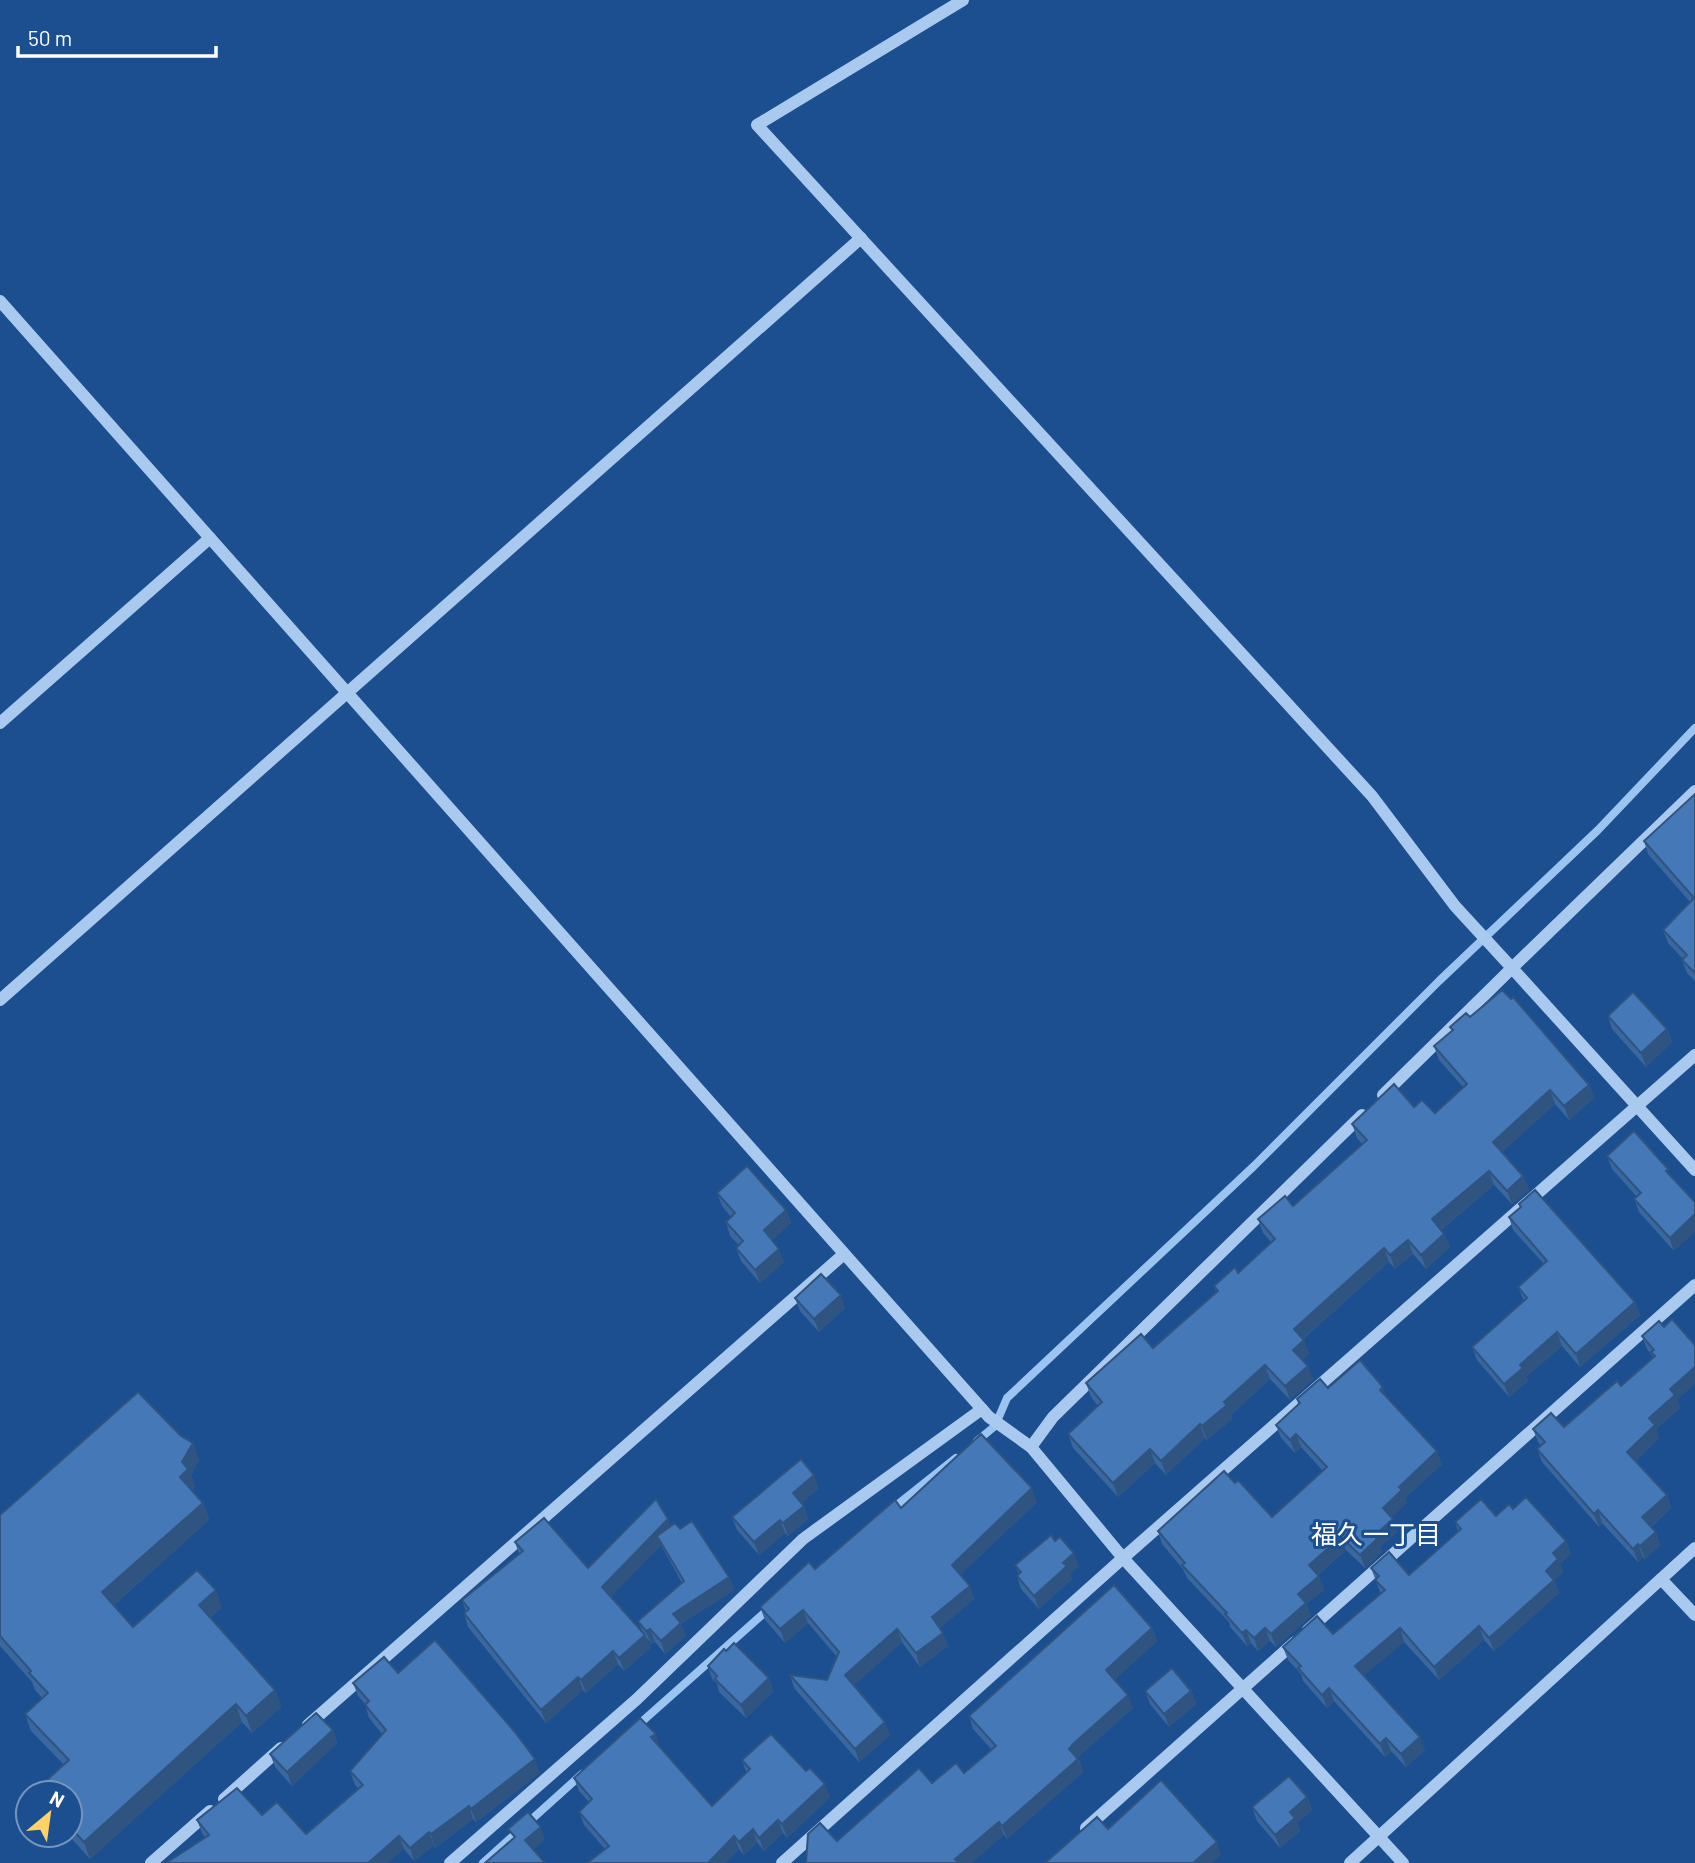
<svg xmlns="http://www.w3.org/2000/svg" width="1695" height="1863" viewBox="0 0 1695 1863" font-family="Barlow,'Noto Sans JP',sans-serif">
<rect width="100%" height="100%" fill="#1b4f8f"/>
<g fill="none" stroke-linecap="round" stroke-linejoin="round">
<g stroke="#9cc4f0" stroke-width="8">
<path d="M977,1441L995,1426L1007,1398L1254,1166L1439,981L1598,830L1695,728"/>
<path d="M892,1509L956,1458"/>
<path d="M637,1726L771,1607"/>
<path d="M483,1863L582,1774"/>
</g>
<g stroke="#a9c9ee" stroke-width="12">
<path d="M963,0L757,125L1372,796L1455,906L1512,968L1383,1095"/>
<path d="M0,301L989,1417L1031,1447L1123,1558L1403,1863"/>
<path d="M0,723L210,538"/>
<path d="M1695,791L1512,968L1695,1170"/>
<path d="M0,1000L861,238"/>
<path d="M1031,1447L1053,1417L1362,1115"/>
<path d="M1661,1579L1695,1615"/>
<path d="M1308,1630L1695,1285"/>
<path d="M308,1725L844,1254"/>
<path d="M224,1799L281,1748"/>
<path d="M1086,1828L1295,1642"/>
<path d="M151,1863L210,1811"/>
<path d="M450,1863L637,1699L803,1539L982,1409"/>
<path d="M782,1863L1123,1558L1695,1055"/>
<path d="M1350,1863L1695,1548"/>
</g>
</g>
<g fill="#3a679d" fill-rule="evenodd">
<path d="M1695,794V981L1687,973L1682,960L1683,959L1668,943L1663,930L1690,902L1648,854L1644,841Z"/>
<path d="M1608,1016L1667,1029L1672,1042L1646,1067L1612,1029Z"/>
<path d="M1470,1017L1589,1085L1594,1098L1569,1120L1555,1104L1502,1152L1523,1176L1529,1190L1512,1204L1494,1185L1441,1230L1444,1234L1450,1247L1426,1269L1413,1254L1395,1269L1389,1262L1303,1339L1309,1354L1302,1360L1313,1379L1290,1400L1270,1379L1231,1415L1232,1419L1207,1440L1205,1438L1166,1475L1155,1463L1118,1497L1073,1448L1068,1434L1098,1406L1091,1397L1086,1383L1153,1348L1216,1292L1214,1286L1238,1273L1271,1242L1263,1233L1258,1219L1293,1206L1362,1144L1357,1138L1352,1124L1414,1107L1435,1113L1463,1087L1439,1060L1434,1046L1452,1031L1450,1027Z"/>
<path d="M1634,1131L1674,1251L1639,1212L1634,1199L1637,1197L1612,1169L1607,1156Z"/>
<path d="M717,1193L786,1210L791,1223L772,1240L784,1262L760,1283L741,1261L736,1248L739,1245L730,1236L726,1222L731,1217L722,1206Z"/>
<path d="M1519,1204L1635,1302L1640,1315L1580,1367L1562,1346L1526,1377L1528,1381L1509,1397L1477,1360L1472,1347L1524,1301L1518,1287L1544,1264L1513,1230L1509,1217L1520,1207Z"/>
<path d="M795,1298L845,1308L819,1332L800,1311Z"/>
<path d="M1659,1321L1677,1400L1680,1408L1656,1429L1659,1438L1636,1461L1667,1495L1671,1508L1651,1527L1656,1532L1660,1545L1645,1559L1643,1557L1638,1562L1602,1523L1599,1527L1542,1462L1537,1449L1541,1445L1538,1442L1533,1429L1564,1427L1621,1386L1653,1357L1647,1349L1642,1336Z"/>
<path d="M1387,1398L1442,1464L1405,1498L1407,1503L1391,1517L1397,1532L1380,1547L1382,1552L1365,1568L1346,1550L1318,1575L1324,1590L1306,1604L1311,1616L1276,1647L1270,1641L1258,1651L1251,1643L1247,1646L1230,1627L1229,1622L1187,1578L1183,1569L1162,1544L1158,1531L1235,1483L1272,1517L1323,1471L1301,1447L1295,1453L1281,1438L1276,1425L1298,1404L1297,1399Z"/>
<path d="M181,1436L193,1443L199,1460L191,1475L195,1486L191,1490L203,1503L209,1520L114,1605L133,1627L222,1607L210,1618L275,1690L281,1707L252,1733L242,1722L90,1859L70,1837L66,1840L61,1835H70V1793H38L37,1789L64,1765L31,1731L25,1714L42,1698L35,1690L32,1682L0,1646V1515Z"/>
<path d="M819,1488L801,1503L804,1506L808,1519L788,1536L785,1533L759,1555L737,1530L732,1517Z"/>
<path d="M1037,1502L960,1575L970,1586L974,1599L940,1628L948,1646L920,1667L902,1642L854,1685L890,1735L859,1762L794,1688L790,1675L827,1680L837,1657L808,1623L785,1643L765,1620L760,1607L901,1508Z"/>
<path d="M1513,1509L1566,1541L1571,1554L1560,1564L1563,1572L1554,1580L1559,1593L1494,1651L1484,1640L1439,1680L1404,1642L1364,1675L1425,1750L1406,1767L1391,1751L1385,1757L1334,1701L1327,1708L1303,1681L1301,1674L1288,1660L1283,1647L1333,1634L1381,1594L1371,1568L1409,1575L1458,1531L1455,1522L1496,1516Z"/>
<path d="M668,1519L670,1526L680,1529L729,1577L734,1590L681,1624L686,1636L665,1654L655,1642L651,1644L646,1637L650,1648L624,1671L618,1664L586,1693L583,1690L546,1723L468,1627L464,1613L466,1612L462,1600L519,1554L515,1542L588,1568ZM661,1545L682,1583L638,1621L643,1633L610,1597Z"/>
<path d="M1015,1565L1079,1566L1070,1574L1072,1579L1039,1609L1021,1589L1017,1576L1019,1574Z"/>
<path d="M1152,1628L1157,1641L1115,1679L1133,1708L1078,1757L1083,1772L1007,1839L1004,1835L837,1841L932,1783L964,1773L992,1750L973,1729L969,1716Z"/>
<path d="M708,1666L769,1678L773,1691L746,1718L719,1692L717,1683L712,1679Z"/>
<path d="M398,1673L540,1773L476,1822L473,1819L435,1848L434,1845L414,1861L404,1849L205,1837L202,1833L197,1820L262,1815L306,1834L358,1788L355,1785L350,1771L382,1734L369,1718L365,1704L358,1696L353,1683Z"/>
<path d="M1145,1691H1191L1196,1704L1169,1727L1150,1704Z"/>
<path d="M333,1730L337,1743L292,1786L275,1767L270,1754Z"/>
<path d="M660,1747L712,1806L746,1772L742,1760L830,1797L787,1838L783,1833L764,1851L757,1842L744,1855L739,1849L725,1863H587L605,1849L584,1825L579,1812L589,1802L579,1791L574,1778Z"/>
<path d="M1307,1797L1312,1810L1297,1823L1300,1831L1280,1848L1257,1821L1252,1807Z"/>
</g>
<g fill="#305480">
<path d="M1667,1029L1672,1042L1646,1067L1641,1053Z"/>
<path d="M1589,1085L1594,1098L1569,1120L1564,1106Z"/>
<path d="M1550,1090L1555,1104L1498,1156L1493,1142Z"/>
<path d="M1489,1171L1494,1185L1437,1233L1432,1219Z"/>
<path d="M1523,1176L1529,1190L1512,1204L1507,1191Z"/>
<path d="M786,1210L791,1223L769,1243L764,1230Z"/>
<path d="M1695,1214V1232L1674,1251L1670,1238Z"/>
<path d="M1444,1234L1450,1247L1426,1269L1421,1255Z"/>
<path d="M1408,1240L1413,1254L1395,1269L1390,1255Z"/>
<path d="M1384,1248L1389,1262L1299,1342L1294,1329Z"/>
<path d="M779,1249L784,1262L760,1283L755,1270Z"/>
<path d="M841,1295L845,1308L819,1332L814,1319Z"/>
<path d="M1635,1302L1640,1315L1580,1367L1576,1354Z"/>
<path d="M1557,1332L1562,1346L1526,1377L1528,1381L1509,1397L1504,1384L1520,1365Z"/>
<path d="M1304,1340L1309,1354L1298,1364L1293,1350Z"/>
<path d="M1265,1365L1270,1379L1231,1415L1232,1419L1207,1440L1202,1426L1224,1402Z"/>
<path d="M1308,1366L1313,1379L1290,1400L1285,1386Z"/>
<path d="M1695,1367V1384L1677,1400L1680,1408L1656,1429L1659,1438L1632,1465L1627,1452L1670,1389Z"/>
<path d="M1383,1387L1388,1400L1380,1390Z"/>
<path d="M1200,1424L1205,1438L1166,1475L1161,1461Z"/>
<path d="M1296,1434L1301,1447L1295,1453L1290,1440Z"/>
<path d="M193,1443L199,1460L191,1475L195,1486L186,1494L180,1477L182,1462Z"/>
<path d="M1150,1449L1155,1463L1118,1497L1113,1483Z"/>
<path d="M1437,1451L1442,1464L1405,1498L1407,1503L1387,1521L1383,1508L1399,1487Z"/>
<path d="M814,1475L819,1488L798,1507L793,1493Z"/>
<path d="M1032,1488L1037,1502L957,1578L952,1565Z"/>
<path d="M1667,1495L1671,1508L1647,1530L1642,1517Z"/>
<path d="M203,1503L209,1520L109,1609L102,1592Z"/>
<path d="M804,1506L808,1519L788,1536L783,1523Z"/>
<path d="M1598,1510L1602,1523L1599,1527L1594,1514Z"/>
<path d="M668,1519L673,1532L657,1536L661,1545L607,1601L602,1587Z"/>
<path d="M1393,1519L1397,1532L1380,1547L1382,1552L1365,1568L1360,1555L1374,1536Z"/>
<path d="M780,1520L785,1533L759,1555L754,1542Z"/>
<path d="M1656,1532L1660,1545L1645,1559L1640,1546Z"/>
<path d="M1341,1537L1346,1550L1314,1578L1309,1565Z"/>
<path d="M1566,1541L1571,1554L1560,1564L1563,1572L1554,1580L1559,1593L1494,1651L1489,1638L1546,1571L1553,1553Z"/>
<path d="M1638,1544L1643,1557L1638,1562L1633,1549Z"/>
<path d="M1074,1553L1079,1566L1070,1574L1072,1579L1039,1609L1034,1596L1063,1563Z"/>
<path d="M1319,1576L1324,1590L1306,1604L1311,1616L1276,1647L1271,1634L1298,1594Z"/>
<path d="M729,1577L734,1590L681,1624L686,1636L665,1654L661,1641L673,1614Z"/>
<path d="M970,1586L974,1599L937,1631L932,1617Z"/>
<path d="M216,1590L222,1607L205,1622L199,1605Z"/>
<path d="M803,1610L808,1623L785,1643L780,1629Z"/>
<path d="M1479,1626L1484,1640L1439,1680L1434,1667Z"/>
<path d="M1152,1628L1157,1641L1111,1683L1106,1670Z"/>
<path d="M1265,1628L1270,1641L1258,1651L1254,1638Z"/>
<path d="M1400,1628L1404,1642L1360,1679L1355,1666Z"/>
<path d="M650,1629L655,1642L651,1644L646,1631Z"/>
<path d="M897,1629L902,1642L850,1689L845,1675Z"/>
<path d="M1246,1630L1251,1643L1247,1646L1242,1633Z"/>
<path d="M943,1633L948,1646L920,1667L916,1653Z"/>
<path d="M645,1635L650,1648L624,1671L619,1658Z"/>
<path d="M613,1651L618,1664L586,1693L581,1680Z"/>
<path d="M578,1677L583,1690L546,1723L541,1710Z"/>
<path d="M769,1678L773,1691L746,1718L741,1705Z"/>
<path d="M1329,1688L1334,1701L1327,1708L1322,1695Z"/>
<path d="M275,1690L281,1707L252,1733L246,1716Z"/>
<path d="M1191,1691L1196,1704L1169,1727L1164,1714Z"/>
<path d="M1128,1695L1133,1708L1078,1757L1075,1762L1078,1759L1083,1772L1007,1839L1002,1826L1073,1744Z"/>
<path d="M236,1704L242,1722L90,1859L84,1842Z"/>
<path d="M885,1722L890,1735L859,1762L855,1749Z"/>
<path d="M333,1730L337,1743L292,1786L287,1772Z"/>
<path d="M656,1734L660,1747L651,1737Z"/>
<path d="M1420,1737L1425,1750L1406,1767L1401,1754Z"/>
<path d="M1386,1738L1391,1751L1385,1757L1380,1744Z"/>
<path d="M535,1759L540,1773L476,1822L471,1809Z"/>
<path d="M825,1784L830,1797L787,1838L782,1824Z"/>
<path d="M1307,1797L1312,1810L1297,1823L1300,1831L1280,1848L1275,1835L1290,1812Z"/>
<path d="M469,1806L473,1819L435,1848L431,1834Z"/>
<path d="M778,1820L783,1833L764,1851L759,1838Z"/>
<path d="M999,1822L1004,1835L972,1863H957L955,1859Z"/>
<path d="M541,1827L545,1840L530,1853L525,1840Z"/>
<path d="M753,1829L757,1842L744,1855L739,1842Z"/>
<path d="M429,1832L434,1845L414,1861L410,1848Z"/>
<path d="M64,1835H69L70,1837L66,1840Z"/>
<path d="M399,1836L404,1849L388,1863H368Z"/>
<path d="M734,1836L739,1849L725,1863H708Z"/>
<path d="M1217,1842L1221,1855L1212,1863H1193Z"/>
</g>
<g fill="#4478b7" stroke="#305480" stroke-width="2">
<path d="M1695,794V973L1682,960L1687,955L1663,930L1694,898L1644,841Z"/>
<path d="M1502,990L1511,999L1513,997L1589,1085L1564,1106L1550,1090L1493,1142L1523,1176L1507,1191L1489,1171L1432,1219L1444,1234L1421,1255L1408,1240L1390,1255L1384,1248L1294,1329L1304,1340L1293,1350L1308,1366L1285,1386L1265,1365L1224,1402L1227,1405L1202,1426L1200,1424L1161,1461L1150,1449L1113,1483L1068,1434L1102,1402L1086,1383L1141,1334L1153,1348L1218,1291L1214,1286L1235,1267L1238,1273L1275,1239L1258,1219L1285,1196L1293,1206L1367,1140L1352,1124L1394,1084L1414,1107L1422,1100L1435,1113L1467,1084L1434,1046L1453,1030L1450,1027L1466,1013L1470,1017Z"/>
<path d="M1633,992L1667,1029L1641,1053L1608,1016Z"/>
<path d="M1634,1131L1668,1169L1666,1171L1695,1202V1214L1670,1238L1634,1199L1641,1193L1607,1156Z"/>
<path d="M747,1166L786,1210L764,1230L779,1249L755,1270L736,1248L743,1241L726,1222L735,1213L717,1193Z"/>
<path d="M1535,1190L1635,1302L1576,1354L1557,1332L1520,1365L1523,1368L1504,1384L1472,1347L1527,1298L1518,1287L1547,1261L1509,1217L1521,1207L1519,1204Z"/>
<path d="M821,1274L841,1295L814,1319L795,1298Z"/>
<path d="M1672,1319L1695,1345V1367L1670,1389L1675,1395L1649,1418L1655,1425L1627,1452L1667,1495L1642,1517L1656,1532L1640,1546L1638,1544L1633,1549L1598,1510L1594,1514L1537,1449L1545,1442L1533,1429L1551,1413L1564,1427L1617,1381L1621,1386L1655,1356L1651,1352L1654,1350L1642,1336L1659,1321L1664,1327Z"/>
<path d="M1360,1360L1383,1387L1380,1390L1437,1451L1399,1487L1402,1490L1383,1508L1393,1519L1374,1536L1377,1539L1360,1555L1341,1537L1309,1565L1319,1576L1298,1594L1306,1603L1271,1634L1265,1628L1254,1638L1246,1630L1242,1633L1225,1614L1227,1613L1182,1565L1185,1563L1158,1531L1224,1471L1235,1483L1238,1480L1272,1517L1327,1467L1296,1434L1290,1440L1276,1425L1300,1403L1297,1399L1320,1379L1328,1388Z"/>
<path d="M138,1392L181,1436L193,1443L182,1462L188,1469L180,1477L203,1503L102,1592L133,1627L197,1570L216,1590L199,1605L275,1690L246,1716L236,1704L84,1842L70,1827V1793H40L37,1789L69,1760L25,1714L48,1693L29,1673L31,1671L0,1636V1515Z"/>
<path d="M981,1434L1032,1488L952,1565L970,1586L932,1617L943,1633L916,1653L897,1629L845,1675L885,1722L855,1749L790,1675L827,1680L839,1652L803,1610L780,1629L760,1607L809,1562L815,1569L895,1500L901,1508Z"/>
<path d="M801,1459L814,1475L793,1493L804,1506L783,1523L780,1520L754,1542L732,1517Z"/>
<path d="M1526,1497L1566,1541L1553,1553L1558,1559L1546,1571L1554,1580L1489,1638L1479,1626L1434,1667L1400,1628L1355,1666L1420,1737L1401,1754L1386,1738L1380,1744L1329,1688L1322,1695L1298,1668L1301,1666L1283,1647L1317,1616L1333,1634L1385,1590L1375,1580L1379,1576L1371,1568L1389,1552L1409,1575L1461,1529L1455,1522L1481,1499L1496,1516L1509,1504L1513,1509Z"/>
<path d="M656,1499L668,1519L602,1587L645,1635L619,1658L613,1651L581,1680L578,1677L541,1710L464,1613L469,1609L462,1600L523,1551L515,1542L544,1518L588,1568Z"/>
<path d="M692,1521L729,1577L673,1614L681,1623L661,1641L650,1629L646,1631L638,1621L684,1581L657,1536L675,1523L680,1529Z"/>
<path d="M1051,1535L1055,1541L1060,1537L1074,1553L1063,1563L1067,1566L1034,1596L1017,1576L1021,1572L1015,1565Z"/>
<path d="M1114,1585L1152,1628L1106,1670L1128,1695L1073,1744L1069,1749L1078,1759L1002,1826L999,1822L955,1859L959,1863H806L808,1834L820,1823L837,1841L919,1768L932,1783L956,1763L964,1773L996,1746L969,1716Z"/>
<path d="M435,1640L515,1732L535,1759L471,1809L469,1806L431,1834L429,1832L410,1848L399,1836L368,1863H166L209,1835L197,1820L237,1788L262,1815L277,1802L306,1834L363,1785L350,1771L386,1730L365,1705L369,1701L353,1683L384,1657L398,1673Z"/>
<path d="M734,1643L769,1678L741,1705L715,1679L717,1676L708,1666L724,1649L726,1651Z"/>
<path d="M1172,1668L1191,1691L1164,1714L1145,1691Z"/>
<path d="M316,1713L333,1730L287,1772L270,1754Z"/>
<path d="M640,1718L656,1734L651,1737L712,1806L750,1769L742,1760L771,1734L806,1771L810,1768L825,1784L782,1824L778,1820L759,1838L753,1829L739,1842L734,1836L708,1863H587L609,1846L579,1812L592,1799L574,1778Z"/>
<path d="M1289,1776L1307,1797L1290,1812L1295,1818L1275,1835L1252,1807Z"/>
<path d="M1161,1780L1217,1842L1193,1863H1045L1097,1817L1108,1829Z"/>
<path d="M528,1812L541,1827L525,1840L545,1863H485L515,1837L508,1829Z"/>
</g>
<g text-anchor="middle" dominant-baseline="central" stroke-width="6" stroke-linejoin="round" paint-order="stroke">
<g font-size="26" fill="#fff" stroke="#1b4f8f">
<text x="1376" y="1533">福久一丁目</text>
</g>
</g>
<g transform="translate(49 1814) rotate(29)"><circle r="33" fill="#1b4f8f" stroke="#7695bc" stroke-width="2"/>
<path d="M0-5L12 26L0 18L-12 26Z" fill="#ffd166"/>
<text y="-10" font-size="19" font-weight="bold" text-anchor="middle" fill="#ffffff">N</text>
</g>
<path d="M18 46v10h198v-10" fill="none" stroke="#ffffff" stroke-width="3.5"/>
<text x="28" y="46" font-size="21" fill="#ffffff" stroke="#1b4f8f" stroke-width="5" paint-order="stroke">50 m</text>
</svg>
